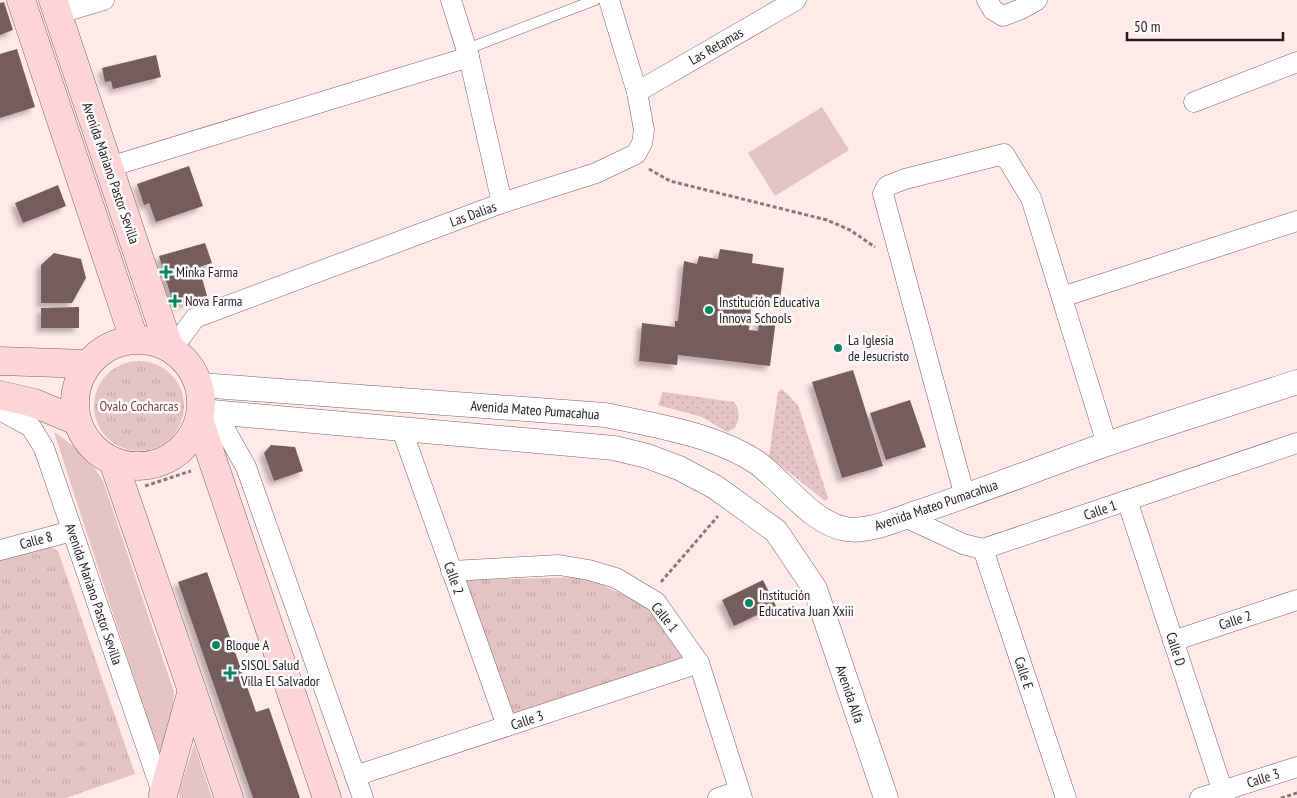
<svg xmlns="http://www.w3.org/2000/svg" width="1297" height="798" viewBox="0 0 1297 798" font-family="'PT Sans Narrow',sans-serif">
<defs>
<pattern id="park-tufts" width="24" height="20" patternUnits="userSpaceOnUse" patternTransform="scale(1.25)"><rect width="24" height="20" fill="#e4c3c3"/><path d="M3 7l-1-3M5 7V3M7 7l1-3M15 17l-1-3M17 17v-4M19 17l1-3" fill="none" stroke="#c3a7a7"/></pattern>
<pattern id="garden-dots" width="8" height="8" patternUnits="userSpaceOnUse" patternTransform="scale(1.25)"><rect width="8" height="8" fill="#e4c3c3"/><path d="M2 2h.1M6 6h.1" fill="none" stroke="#c3a7a7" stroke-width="1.8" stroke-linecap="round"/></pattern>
<filter id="shadow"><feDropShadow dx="-4.5" dy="4.5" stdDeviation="2.5" flood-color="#0004"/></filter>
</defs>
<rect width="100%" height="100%" fill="#ffe9e9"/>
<g fill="#e4c3c3">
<path d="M822,107L849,150L775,196L748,153Z"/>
<path d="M54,432C76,447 89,458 103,481L174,692L173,709L161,761Z"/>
<path d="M194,744L212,798H180L179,792Z"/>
</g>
<g fill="url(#park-tufts)">
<circle cx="139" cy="406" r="45"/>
<path d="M50,546L58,551L135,774L66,798H0V557Z"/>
<path d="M586,577L646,606L684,658L509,715L464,580Z"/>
</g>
<g fill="url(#garden-dots)">
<path d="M782,389L798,405L828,498L825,501L769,456L778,392Z"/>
<path d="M663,392L734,402C741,411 739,419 735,428L727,432L702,417L658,405Z"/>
</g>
<g fill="#745d5d" filter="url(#shadow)">
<path d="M4,2L13,30L0,35V3Z"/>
<path d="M17,49L35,107L0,118V54Z"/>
<path d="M156,55L161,77L113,89L111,81L105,82L102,68Z"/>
<path d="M189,166L203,206L156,222L149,203L144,205L137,184Z"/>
<path d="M58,185L66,206L23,223L15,203Z"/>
<path d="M205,243L212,263L199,267L207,296L174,306L159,256Z"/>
<path d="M720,249L753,254L752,263L784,268L780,299L752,294L749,330L758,331L760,317L776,319L770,366L678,355L677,365L639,361L642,323L675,327V321H678L684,261L697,264L699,256L718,259Z"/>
<path d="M54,253L81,259L86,278L72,303H41V265Z"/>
<path d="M79,307V328H41V308Z"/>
<path d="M853,370L883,466L842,478L812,382Z"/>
<path d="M910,400L926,447L886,460L870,413Z"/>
<path d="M271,445L295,447L303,471L274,481L264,453Z"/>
<path d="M207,572L256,712L269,708L300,798H253L178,582Z"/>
<path d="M763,580L776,606L734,626L722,600Z"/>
</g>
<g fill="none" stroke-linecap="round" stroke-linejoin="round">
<g stroke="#776060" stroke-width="11">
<path id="service" d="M467,49L595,0"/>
</g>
<g stroke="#776060" stroke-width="21">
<g id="minor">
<path d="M451,0L469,57L502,203"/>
<path d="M987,0L993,10L1003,16L1021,9L1037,0"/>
<path d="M57,14L104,0"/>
<path d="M637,92L796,0"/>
<path d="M1194,102L1297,62"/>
<path d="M109,167L469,57"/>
<path d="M1062,297L1297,221"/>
<path d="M172,349L195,318L502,203L596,173L636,154L642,143L644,130L637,92L609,0"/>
<path d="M0,410L31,427L44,448L164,798"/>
<path d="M201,414L224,428L246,467L363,798"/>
<path d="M402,430L507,726"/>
<path d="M965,497L883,194L887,186L905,179L1004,154L1031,198L1107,444"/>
<path d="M1127,500L1225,798"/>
<path d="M905,517L963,544L983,549L1297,443"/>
<path d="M983,549L1066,798"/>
<path d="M0,550L72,531"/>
<path d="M451,571L559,565L589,570L616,578L656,602L699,663L742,798"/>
<path d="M1173,641L1297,600"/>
<path d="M355,776L699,663"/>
<path d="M718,798L739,791"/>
<path d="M1200,798L1297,767"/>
</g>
</g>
<g stroke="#776060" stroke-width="25">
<g id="tertiary">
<path d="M200,385L605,415C654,425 717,435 759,464C784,483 813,524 846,529C870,533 899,518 922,511C984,490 1045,466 1107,444C1170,422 1234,403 1297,382"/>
<path d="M201,411L614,448L647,456L679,468L715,487L776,531L815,589L886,798"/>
</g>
</g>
<g stroke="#776060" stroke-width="29">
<g id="secondary">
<path d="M21,0L134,339"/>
<path d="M53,0L169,347"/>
<circle cx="138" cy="403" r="63"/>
<path d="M0,361L87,364"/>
<path d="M0,395L34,403L77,421"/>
<path d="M200,423L327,798"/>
<path d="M113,461L229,798"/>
<path d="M163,795L192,690"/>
</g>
</g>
<g stroke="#887979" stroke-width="3" stroke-dasharray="4 2.5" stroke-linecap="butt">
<path d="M649,169L670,181L827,220L850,230L875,247"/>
<path d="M145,486L191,471"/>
<path d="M661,582L718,516"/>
<path d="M1281,798L1297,793"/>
</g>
<use href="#service" stroke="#fff" stroke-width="10"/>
<use href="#minor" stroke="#fff" stroke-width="20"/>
<use href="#tertiary" stroke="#fff" stroke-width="24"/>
<use href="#secondary" stroke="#fed5d7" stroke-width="28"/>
</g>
<g fill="#098465" stroke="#fcfcfc" stroke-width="2">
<path d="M163.5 264.5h5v5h5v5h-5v5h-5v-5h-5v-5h5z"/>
<path d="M172.5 293.5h5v5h5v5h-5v5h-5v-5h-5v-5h5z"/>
<circle cx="709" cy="310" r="5"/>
<circle cx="838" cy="348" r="5"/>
<circle cx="749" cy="603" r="5"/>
<circle cx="216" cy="645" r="5"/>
<path d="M227.5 665.5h5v5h5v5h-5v5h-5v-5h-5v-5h5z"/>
</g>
<g text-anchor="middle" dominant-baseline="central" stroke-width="5" stroke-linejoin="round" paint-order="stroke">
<g font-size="14" fill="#261c1c" stroke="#fcfcfc">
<text transform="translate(716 46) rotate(-30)">Las Retamas</text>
<text transform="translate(111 173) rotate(71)">Avenida Mariano Pastor Sevilla</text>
<text transform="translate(473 214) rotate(-20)">Las Dalias</text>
<text transform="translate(535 410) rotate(4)">Avenida Mateo Pumacahua</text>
<text transform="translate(936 505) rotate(-19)">Avenida Mateo Pumacahua</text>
<text transform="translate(1100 510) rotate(-19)">Calle 1</text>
<text transform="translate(36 540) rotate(-15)">Calle 8</text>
<text transform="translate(454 578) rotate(70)">Calle 2</text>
<text transform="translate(94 594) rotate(71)">Avenida Mariano Pastor Sevilla</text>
<text transform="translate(665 617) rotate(51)">Calle 1</text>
<text transform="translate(1235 620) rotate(-18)">Calle 2</text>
<text transform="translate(1176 649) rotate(72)">Calle D</text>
<text transform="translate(1024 673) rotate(72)">Calle E</text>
<text transform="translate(850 694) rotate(71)">Avenida Alfa</text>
<text transform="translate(527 720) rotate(-18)">Calle 3</text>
<text transform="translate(1263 778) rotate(-18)">Calle 3</text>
</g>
<g font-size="14" fill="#261c1c" stroke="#fcfcfc" text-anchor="start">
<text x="176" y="272">Minka Farma</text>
<text x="185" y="301">Nova Farma</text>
<text x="719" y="302">Institución Educativa<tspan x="719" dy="16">Innova Schools</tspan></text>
<text x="848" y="340">La Iglesia<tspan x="848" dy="16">de Jesucristo</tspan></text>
<text x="759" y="595">Institución<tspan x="759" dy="16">Educativa Juan Xxiii</tspan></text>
<text x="226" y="645">Bloque A</text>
<text x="241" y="665">SISOL Salud<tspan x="241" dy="16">Villa El Salvador</tspan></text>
</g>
<g font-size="14" fill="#7e3f42" stroke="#fcfcfc">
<text x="139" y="406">Ovalo Cocharcas</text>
</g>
</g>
<path d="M1127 32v8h156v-8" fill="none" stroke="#261c1c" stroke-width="2.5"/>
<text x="1134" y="32" font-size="15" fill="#261c1c" stroke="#fcfcfc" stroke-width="4" paint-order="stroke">50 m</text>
</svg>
